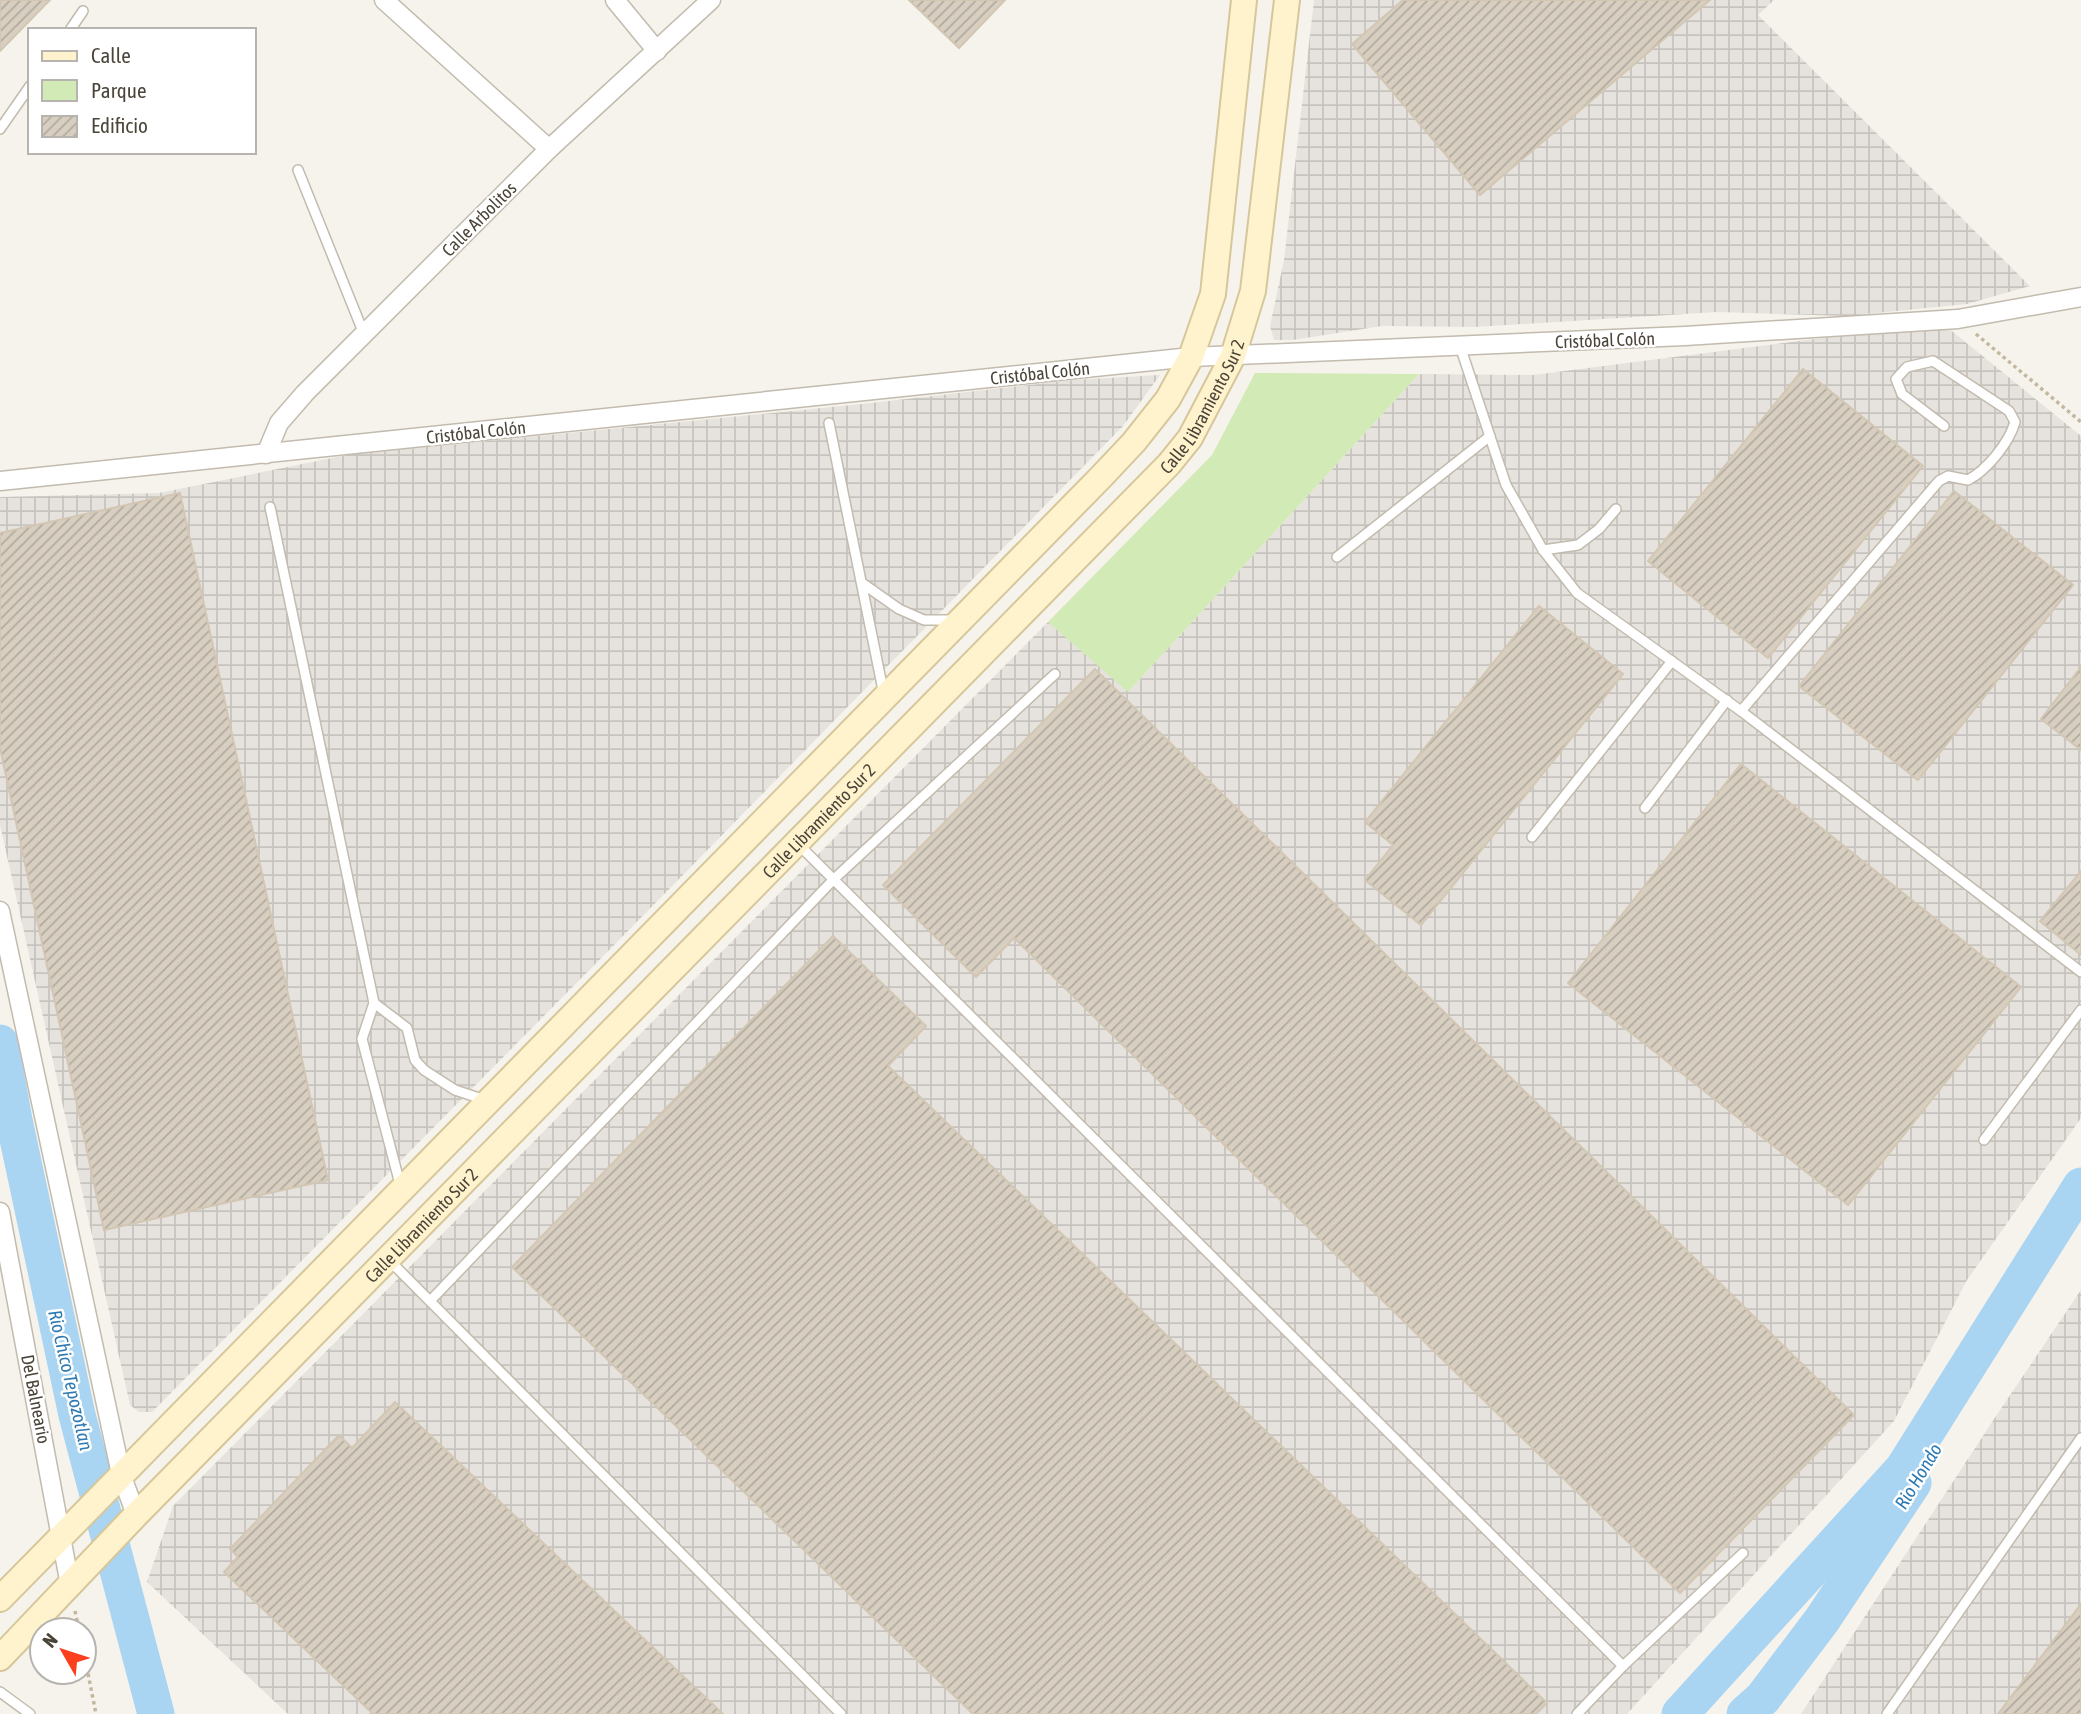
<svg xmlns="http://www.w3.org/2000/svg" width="2081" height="1714" viewBox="0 0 2081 1714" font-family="'Asap Condensed',sans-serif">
<defs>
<pattern id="industrial-grid" width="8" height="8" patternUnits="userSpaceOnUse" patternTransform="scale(1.75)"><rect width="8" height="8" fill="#e6e2dd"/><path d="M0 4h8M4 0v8" fill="none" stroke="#c7c3be"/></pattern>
<pattern id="building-hatch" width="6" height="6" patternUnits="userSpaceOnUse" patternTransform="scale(1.75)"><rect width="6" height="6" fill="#d8cfc1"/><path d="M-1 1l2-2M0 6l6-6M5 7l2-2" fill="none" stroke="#b1aa9e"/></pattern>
</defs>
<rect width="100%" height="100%" fill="#f6f3ec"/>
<g fill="url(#industrial-grid)">
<path d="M1314,0H1774L1758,15L2030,286L1967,304L1846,316L1717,312L1475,327L1382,326L1293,340H1274L1270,326L1284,260Z"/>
<path d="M1942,323L2081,436V1118L1967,1280L1894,1421L1627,1714H288L147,1582L173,1506L1048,622L1129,691L1419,374L1533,375Z"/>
<path d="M1160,375L1123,426L626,933L152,1412H139L130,1405L0,825V497L159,493L347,455L862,404L1073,380Z"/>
<path d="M2081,1290V1714H1801L2000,1410Z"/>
</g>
<path fill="#d2eab5" d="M1255,373L1419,374L1128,692L1048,622L1212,455Z"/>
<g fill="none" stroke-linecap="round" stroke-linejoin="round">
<g stroke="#a9d4f2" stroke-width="37">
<path d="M0,1043L14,1120L77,1415L156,1714"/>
<path d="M1680,1714L1903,1469L2081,1186"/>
<path d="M1745,1714L1763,1698L1822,1620L1913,1483"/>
</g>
</g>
<g fill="url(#building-hatch)" stroke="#d3c7b4" stroke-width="2">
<path d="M0,0H50L0,51Z"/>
<path d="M909,0H1005L959,48Z"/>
<path d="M1403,0H1710L1480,195L1352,44Z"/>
<path d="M1803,369L1923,466L1768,658L1648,561Z"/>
<path d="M1954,491L2073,585L1918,780L1799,686Z"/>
<path d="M180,493L328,1180L104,1230L0,748V533Z"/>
<path d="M1539,606L1623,674L1421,925L1365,880L1393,845L1365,822Z"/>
<path d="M2081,667V750L2041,719Z"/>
<path d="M1095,669L1854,1415L1680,1593L1014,938L976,977L883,885Z"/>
<path d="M1741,764L2021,987L1848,1205L1568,983Z"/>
<path d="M2081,871V955L2040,921Z"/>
<path d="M833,936L926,1026L888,1066L1547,1703L1536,1714H973L512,1267Z"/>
<path d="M395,1402L723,1714H373L224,1572L238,1557L230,1549L339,1435L352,1448Z"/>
<path d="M2081,1604V1714H1998Z"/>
</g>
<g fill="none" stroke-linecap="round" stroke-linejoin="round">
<g stroke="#c2bbae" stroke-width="12">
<g id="service">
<path d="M70,30L83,11"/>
<path d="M0,129L30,86"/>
<path d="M298,170L364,334"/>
<path d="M1460,346L1506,485L1543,550L1577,593L1741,711L1939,481L1948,476L1968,480C1987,470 2009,443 2015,422L2009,411L1933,361L1907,367L1896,379L1902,394L1944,426"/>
<path d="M829,423L884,695"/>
<path d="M270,507L374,1003L362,1039L401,1188"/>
<path d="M1543,550L1578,545L1599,529L1616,509"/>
<path d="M1337,557L1490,436"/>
<path d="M862,583L899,609L924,620H955"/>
<path d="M1741,711L2081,972"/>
<path d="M1645,808L1727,700"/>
<path d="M1532,837L1672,661"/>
<path d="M799,845L1623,1666"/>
<path d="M374,1003L407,1028L415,1060L424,1070L455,1090L485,1100"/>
<path d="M1984,1140L2081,1010"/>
<path d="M389,1260L841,1714"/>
<path d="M431,1300L834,879L1055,674"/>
<path d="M0,1692L30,1714"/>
<path d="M1577,1714L1623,1666L1743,1553"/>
<path d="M1887,1714L2081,1438"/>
</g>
</g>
<g stroke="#c2bbae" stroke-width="21">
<g id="minor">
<path d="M384,0L549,149"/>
<path d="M615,0L657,51"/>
<path d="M266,454L279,423L305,393L549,149L711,0"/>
<path d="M0,481L1191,357L1685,336L1958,319L2081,297"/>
<path d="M0,911L121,1474L136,1515"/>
<path d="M0,1212L70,1585"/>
</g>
</g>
<g stroke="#d6c79b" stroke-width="28">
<g id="secondary">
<path d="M0,1599L1101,477L1134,442L1168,399L1191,357L1213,294L1244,0"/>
<path id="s1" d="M0,1658L136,1515L1169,464L1190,438L1233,356L1253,291L1287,0"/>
</g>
</g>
<g stroke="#c4b79f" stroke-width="3.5" stroke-dasharray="3.5 3.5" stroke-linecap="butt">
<path d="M1976,334L2081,422"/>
<path d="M75,1611L79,1630"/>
<path d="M84,1653L96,1714"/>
</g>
<use href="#service" stroke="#fff" stroke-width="9"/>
<use href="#minor" stroke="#fff" stroke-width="18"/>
<use href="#secondary" stroke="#fff3cd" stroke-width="24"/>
</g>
<g text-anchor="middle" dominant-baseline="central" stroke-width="5" stroke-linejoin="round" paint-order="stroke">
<g font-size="18" fill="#4b4439" stroke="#fff">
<text transform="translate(479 219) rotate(-45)">Calle Arbolitos</text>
<text transform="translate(1605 340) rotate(-2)">Cristóbal Colón</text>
<text transform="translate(1040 373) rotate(-6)">Cristóbal Colón</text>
<text stroke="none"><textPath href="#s1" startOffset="1738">Calle Libramiento Sur 2</textPath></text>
<text transform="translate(476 432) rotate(-6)">Cristóbal Colón</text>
<text stroke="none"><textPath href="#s1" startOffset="1171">Calle Libramiento Sur 2</textPath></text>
<text stroke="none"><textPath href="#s1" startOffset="604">Calle Libramiento Sur 2</textPath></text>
<text transform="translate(36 1399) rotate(79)">Del Balneario</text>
</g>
<g font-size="19" font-style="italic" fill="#2e7ab2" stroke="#fff">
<text transform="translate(71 1380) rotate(77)">Rio Chico Tepozotlan</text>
<text transform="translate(1918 1476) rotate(-59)">Rio Hondo</text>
</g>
</g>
<rect x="28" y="28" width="228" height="126" fill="#ffffff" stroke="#b7b4b0" stroke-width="2"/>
<rect x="42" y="51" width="35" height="10" fill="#fff3cd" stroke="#b7b4b0" stroke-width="2"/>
<text x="91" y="63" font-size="21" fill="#4b4439">Calle</text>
<rect x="42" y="80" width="35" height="21" fill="#d2eab5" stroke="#b7b4b0" stroke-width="2"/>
<text x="91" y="98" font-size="21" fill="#4b4439">Parque</text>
<rect x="42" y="116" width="35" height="21" fill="url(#building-hatch)" stroke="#b7b4b0" stroke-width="2"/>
<text x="91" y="133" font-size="21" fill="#4b4439">Edificio</text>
<g transform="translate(63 1651) rotate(309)"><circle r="33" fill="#ffffff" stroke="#b7b4b0" stroke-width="2"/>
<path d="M0-5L12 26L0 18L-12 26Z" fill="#fc3f1d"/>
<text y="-10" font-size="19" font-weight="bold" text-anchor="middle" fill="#4b4439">N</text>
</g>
</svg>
